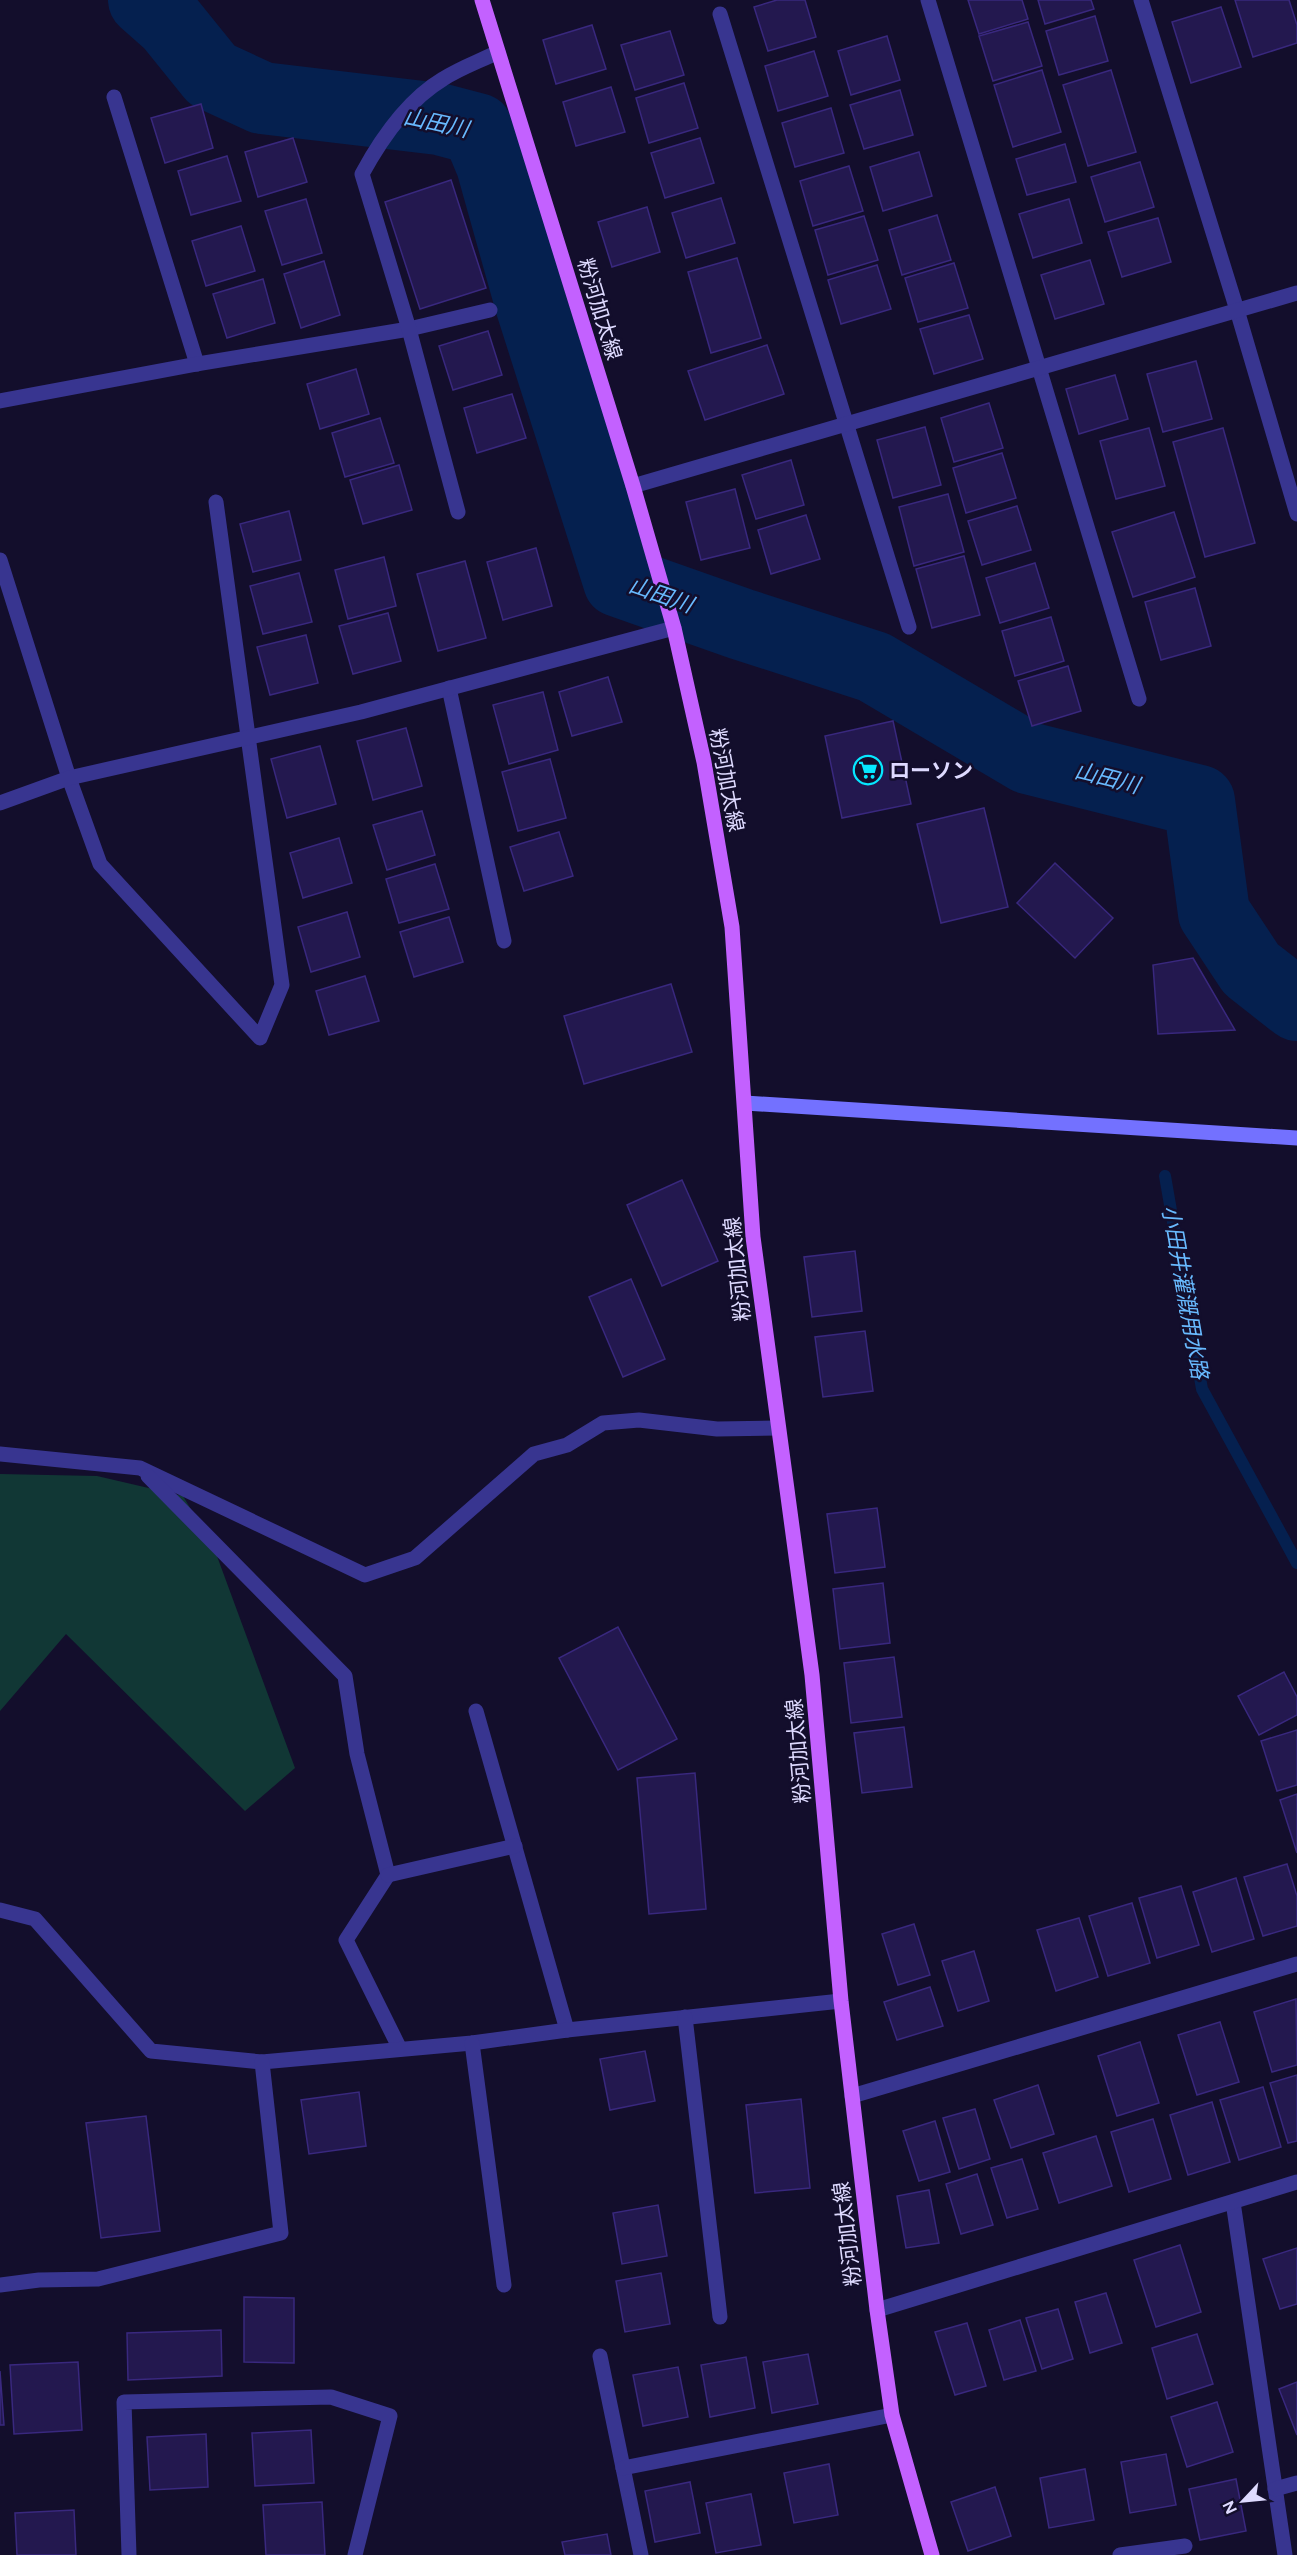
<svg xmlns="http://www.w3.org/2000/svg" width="1297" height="2555" viewBox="0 0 1297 2555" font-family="Figtree,'Noto Sans JP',sans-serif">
<rect width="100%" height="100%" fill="#130e2c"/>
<path fill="#113735" d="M0,1474L97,1476L183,1496L214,1548L295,1768L245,1811L66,1634L0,1711Z"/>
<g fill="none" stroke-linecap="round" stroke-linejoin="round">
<path stroke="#05204f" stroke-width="12" d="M1165,1176L1202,1389L1297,1563"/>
<path stroke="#05204f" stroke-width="72" d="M144,0L170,23L212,75L262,98L439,119L477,129L492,165L531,304L619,581L741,624L874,667L1028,758L1199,801L1214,913L1251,969L1297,1005"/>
</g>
<g fill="#23184f" stroke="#39287e" stroke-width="1.5">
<path d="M777,0H805L816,37L768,51L754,7Z"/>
<path d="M968,0H1022L1028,19L979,34Z"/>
<path d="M1038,0H1091L1094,9L1045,24Z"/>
<path d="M1235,0H1289L1297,25V43L1253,57Z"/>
<path d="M1221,7L1241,67L1191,83L1172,22Z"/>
<path d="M1095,16L1108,61L1059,75L1046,31Z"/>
<path d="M1028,22L1042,66L993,81L979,36Z"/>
<path d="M592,25L606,69L556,84L543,40Z"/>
<path d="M670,31L684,75L635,90L621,45Z"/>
<path d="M887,36L900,80L851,95L838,51Z"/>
<path d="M814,51L828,96L778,111L765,66Z"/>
<path d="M1042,70L1061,132L1013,147L994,85Z"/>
<path d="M1111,70L1136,152L1088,166L1063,85Z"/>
<path d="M684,83L698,128L649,143L636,98Z"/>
<path d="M611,87L625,132L576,146L563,102Z"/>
<path d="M900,90L913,135L864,149L850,105Z"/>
<path d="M201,104L213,148L165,163L151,118Z"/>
<path d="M831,108L844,153L795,167L782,123Z"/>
<path d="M293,138L307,182L258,197L245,152Z"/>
<path d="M700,138L714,183L665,198L651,153Z"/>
<path d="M1065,144L1076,182L1027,195L1016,159Z"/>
<path d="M919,152L932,196L883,211L870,167Z"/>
<path d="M227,156L241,201L191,215L178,171Z"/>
<path d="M1140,162L1154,207L1105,222L1091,177Z"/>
<path d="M849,166L863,211L813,226L800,181Z"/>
<path d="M451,180L486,288L420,309L385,202Z"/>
<path d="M721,198L735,243L686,258L672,213Z"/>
<path d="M306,199L322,253L282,265L265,211Z"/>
<path d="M1069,199L1082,243L1033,258L1019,214Z"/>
<path d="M647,207L660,252L612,267L598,222Z"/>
<path d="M937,215L951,260L902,275L889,230Z"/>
<path d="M864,216L878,260L828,275L815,230Z"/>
<path d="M1158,218L1171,262L1122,277L1108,232Z"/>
<path d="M241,226L255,271L206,286L192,241Z"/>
<path d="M737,258L761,338L711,353L688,272Z"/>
<path d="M1090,260L1104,304L1055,319L1041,275Z"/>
<path d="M324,261L340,315L301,328L284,274Z"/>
<path d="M954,263L968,308L918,322L905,278Z"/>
<path d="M877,265L891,309L841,324L828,280Z"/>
<path d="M263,279L275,323L227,338L213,294Z"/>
<path d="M969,315L983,359L934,374L920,329Z"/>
<path d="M488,331L502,375L453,390L439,346Z"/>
<path d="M767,345L784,394L705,420L688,371Z"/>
<path d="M1196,361L1212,419L1163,432L1147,374Z"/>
<path d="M356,369L369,414L320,429L307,384Z"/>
<path d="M1115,375L1128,419L1079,434L1066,389Z"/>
<path d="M512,394L526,438L477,453L464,408Z"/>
<path d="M989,403L1003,448L954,462L941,418Z"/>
<path d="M380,418L394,463L345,477L332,433Z"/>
<path d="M925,427L941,485L893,498L877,440Z"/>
<path d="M1149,428L1165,486L1116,499L1100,441Z"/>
<path d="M1223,428L1255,543L1205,557L1173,442Z"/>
<path d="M1002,453L1016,498L966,513L953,468Z"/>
<path d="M791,460L804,505L756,519L742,475Z"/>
<path d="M399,465L412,510L363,524L350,480Z"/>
<path d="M735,489L750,548L701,560L686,502Z"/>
<path d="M948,494L964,552L914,566L899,507Z"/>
<path d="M1017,506L1031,550L982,565L968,521Z"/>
<path d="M289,511L301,560L253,572L240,524Z"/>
<path d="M1174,512L1195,577L1133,597L1112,532Z"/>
<path d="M806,515L820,559L771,574L758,530Z"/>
<path d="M536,548L552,606L503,620L487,562Z"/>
<path d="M964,556L980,615L932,628L916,569Z"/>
<path d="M384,557L396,606L348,619L335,570Z"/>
<path d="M465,561L486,638L438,651L417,574Z"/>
<path d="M1035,563L1049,608L1000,623L986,578Z"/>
<path d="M299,573L312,622L263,634L250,586Z"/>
<path d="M1195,588L1211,646L1161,660L1145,602Z"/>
<path d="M388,613L401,661L353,674L339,626Z"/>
<path d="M1051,617L1064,661L1015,676L1002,631Z"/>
<path d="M306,635L318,683L270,695L257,647Z"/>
<path d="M1068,666L1081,711L1032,726L1018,681Z"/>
<path d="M608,677L622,722L572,736L559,692Z"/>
<path d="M543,692L558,750L509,764L493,705Z"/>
<path d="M893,721L911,804L842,818L825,736Z"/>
<path d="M406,728L422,786L373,800L357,741Z"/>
<path d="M320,746L336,804L287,818L271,759Z"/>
<path d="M550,759L566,818L518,831L502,772Z"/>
<path d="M984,808L1008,907L941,923L917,824Z"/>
<path d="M422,811L435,855L387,870L373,825Z"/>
<path d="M559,832L573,876L524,891L510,847Z"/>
<path d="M339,838L352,883L303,898L290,853Z"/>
<path d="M1055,863L1113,918L1075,958L1017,903Z"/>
<path d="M435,864L449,909L399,923L386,879Z"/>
<path d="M347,912L360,957L311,972L298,927Z"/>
<path d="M449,917L463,962L414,977L400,932Z"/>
<path d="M1193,958L1235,1030L1158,1034L1153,965Z"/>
<path d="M365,976L379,1021L329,1035L316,991Z"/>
<path d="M671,984L692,1052L584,1084L564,1016Z"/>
<path d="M682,1180L718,1261L662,1286L627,1205Z"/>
<path d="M855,1251L862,1311L812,1317L804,1257Z"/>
<path d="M631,1279L665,1359L623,1377L589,1297Z"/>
<path d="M865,1331L873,1391L823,1397L815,1337Z"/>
<path d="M877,1508L885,1567L835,1573L827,1514Z"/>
<path d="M883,1583L890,1643L840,1649L833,1589Z"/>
<path d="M618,1627L677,1739L618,1770L559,1658Z"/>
<path d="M894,1657L902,1717L851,1723L844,1663Z"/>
<path d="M1284,1672L1297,1697V1715L1259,1735L1238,1696Z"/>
<path d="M904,1727L912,1787L862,1793L854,1733Z"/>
<path d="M1297,1730V1785L1277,1791L1261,1741Z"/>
<path d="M695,1773L706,1909L649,1914L637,1778Z"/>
<path d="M1297,1794V1853L1280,1800Z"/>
<path d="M1287,1864L1297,1896V1926L1263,1936L1244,1877Z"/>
<path d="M1236,1878L1254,1939L1212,1952L1193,1892Z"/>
<path d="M1181,1886L1199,1945L1157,1958L1139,1898Z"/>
<path d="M1132,1903L1150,1963L1108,1976L1089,1916Z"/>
<path d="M1079,1918L1098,1977L1056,1991L1037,1930Z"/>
<path d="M914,1924L930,1975L898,1985L882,1934Z"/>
<path d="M974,1951L989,2001L958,2011L942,1961Z"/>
<path d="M930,1987L943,2026L897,2040L884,2002Z"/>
<path d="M1296,1999L1297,2065L1272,2072L1254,2012Z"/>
<path d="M1220,2022L1239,2082L1197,2095L1178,2035Z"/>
<path d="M1140,2042L1159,2103L1117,2116L1098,2056Z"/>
<path d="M645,2051L655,2101L610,2110L600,2059Z"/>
<path d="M1297,2075V2141L1288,2143L1270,2083Z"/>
<path d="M1038,2085L1054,2134L1011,2148L994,2100Z"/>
<path d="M1263,2087L1281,2147L1239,2160L1220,2100Z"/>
<path d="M359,2092L366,2146L309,2154L301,2100Z"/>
<path d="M801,2099L810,2188L755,2193L746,2105Z"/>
<path d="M1212,2102L1230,2162L1188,2175L1170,2115Z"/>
<path d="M975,2109L990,2159L959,2169L943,2118Z"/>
<path d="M146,2116L160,2231L101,2238L86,2123Z"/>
<path d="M1153,2119L1171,2179L1129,2192L1111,2132Z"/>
<path d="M935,2121L950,2172L919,2181L903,2131Z"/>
<path d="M1096,2136L1112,2186L1059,2203L1043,2153Z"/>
<path d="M1022,2159L1038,2209L1007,2218L991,2168Z"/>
<path d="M977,2174L993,2225L961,2234L946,2184Z"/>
<path d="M929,2190L939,2243L906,2248L897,2196Z"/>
<path d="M658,2205L667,2256L622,2264L613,2213Z"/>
<path d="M1180,2245L1201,2312L1156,2327L1134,2260Z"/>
<path d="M1297,2248V2304L1280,2309L1263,2259Z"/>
<path d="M661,2273L670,2324L625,2332L616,2281Z"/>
<path d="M1106,2293L1122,2343L1090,2353L1075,2302Z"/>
<path d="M244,2297L294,2298V2363L244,2362Z"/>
<path d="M1058,2309L1073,2359L1042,2369L1026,2318Z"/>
<path d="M1020,2320L1036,2371L1004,2380L989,2330Z"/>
<path d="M967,2323L986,2386L955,2395L935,2332Z"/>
<path d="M221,2330L222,2376L128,2380L127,2333Z"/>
<path d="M1197,2334L1213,2384L1167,2399L1152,2348Z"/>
<path d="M808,2354L818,2404L772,2413L763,2362Z"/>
<path d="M746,2357L755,2408L710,2417L701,2365Z"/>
<path d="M78,2362L82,2430L14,2434L10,2365Z"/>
<path d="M678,2367L688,2417L643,2426L633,2375Z"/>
<path d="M0,2371L4,2425H0Z"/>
<path d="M1297,2382V2435L1279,2389Z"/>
<path d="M1217,2402L1233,2452L1187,2467L1171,2417Z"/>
<path d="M311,2430L314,2483L255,2486L252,2433Z"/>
<path d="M206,2434L208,2487L150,2490L147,2437Z"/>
<path d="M1166,2454L1176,2505L1130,2513L1121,2462Z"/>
<path d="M829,2464L838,2515L794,2523L784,2473Z"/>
<path d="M1085,2469L1094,2520L1049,2528L1040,2478Z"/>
<path d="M1236,2479L1246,2531L1200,2540L1189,2489Z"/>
<path d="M690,2482L700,2533L655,2542L645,2491Z"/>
<path d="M995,2487L1011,2536L968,2551L951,2502Z"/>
<path d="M751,2494L761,2545L716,2553L706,2503Z"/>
<path d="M322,2502L325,2555H266L263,2505Z"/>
<path d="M74,2510L76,2555H17L15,2513Z"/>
<path d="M607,2534L611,2555H565L562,2542Z"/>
</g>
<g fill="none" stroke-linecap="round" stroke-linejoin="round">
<g stroke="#383590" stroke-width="15">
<path d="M928,0L1139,699"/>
<path d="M1141,0L1237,310L1297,514"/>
<path d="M720,14L909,627"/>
<path d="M114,97L197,364"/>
<path d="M0,401L197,364L409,329L490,310"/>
<path d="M633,486L1297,293"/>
<path d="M458,512L409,329L362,174C381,139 408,100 443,79C460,68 480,61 498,52"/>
<path d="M0,560L69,778L100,864L260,1038L282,985L216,502"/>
<path d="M449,688L504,941"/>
<path d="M0,803L69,778L361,712L674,628"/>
<path d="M0,1454L140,1468L365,1575L415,1558L534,1454L567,1445L603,1423L639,1420L717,1429L778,1428"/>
<path d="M148,1476L345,1676L357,1754L388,1875L346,1940L400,2049"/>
<path d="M476,1711L567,2030"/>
<path d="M388,1875L515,1846"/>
<path d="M0,1910L35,1919L151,2051L262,2062L472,2043L567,2030L841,2001"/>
<path d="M685,2017L720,2317"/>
<path d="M472,2043L504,2285"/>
<path d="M852,2096L1297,1964"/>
<path d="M1233,2202L1285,2555"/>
<path d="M0,2285L39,2280L98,2279L281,2233L262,2062"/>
<path d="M877,2310L1297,2182"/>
<path d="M600,2356L641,2555"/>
<path d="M623,2468L892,2415"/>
<path d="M1275,2489L1297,2483"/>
<path d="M129,2555L124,2402L331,2397L390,2416L355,2555"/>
<path d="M1120,2555L1185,2546"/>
</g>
<path stroke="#7371ff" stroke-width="15" d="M745,1103L1297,1138"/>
<path stroke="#c361ff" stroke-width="15" d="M482,0L633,486L674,628L704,762L732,927L753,1237L812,1675L841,2001L877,2310L892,2415L932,2555"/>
</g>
<defs>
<g id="supermarket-ring" transform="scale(1.5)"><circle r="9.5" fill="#130e2c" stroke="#06e7ff" stroke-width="1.5"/><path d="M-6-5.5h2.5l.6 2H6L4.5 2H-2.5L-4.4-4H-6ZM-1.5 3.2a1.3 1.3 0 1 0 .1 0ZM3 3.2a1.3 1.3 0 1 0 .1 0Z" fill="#06e7ff"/></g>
</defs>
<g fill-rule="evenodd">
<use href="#supermarket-ring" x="868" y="770"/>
</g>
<g text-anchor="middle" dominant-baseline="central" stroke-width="5" stroke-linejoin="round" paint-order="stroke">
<g font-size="21" fill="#dedaff" stroke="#130e2c">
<text transform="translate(600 309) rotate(73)">粉河加太線</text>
<text transform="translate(727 780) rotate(79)">粉河加太線</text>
<text transform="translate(737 1269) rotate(-96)">粉河加太線</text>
<text transform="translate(798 1751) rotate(-95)">粉河加太線</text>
<text transform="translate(847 2234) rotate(-97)">粉河加太線</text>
</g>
<g font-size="21" font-weight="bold" fill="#dedaff" stroke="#130e2c" text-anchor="start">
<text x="889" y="770">ローソン</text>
</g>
<g font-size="22" font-style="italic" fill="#68baff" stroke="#130e2c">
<text transform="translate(436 123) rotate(12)">山田川</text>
<text transform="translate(661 595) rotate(19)">山田川</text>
<text transform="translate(1107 778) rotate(14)">山田川</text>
<text transform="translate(1185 1292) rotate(80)">小田井灌漑用水路</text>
</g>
</g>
<g transform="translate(1243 2501) rotate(244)" stroke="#130e2c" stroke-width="4.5" paint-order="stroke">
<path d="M0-4.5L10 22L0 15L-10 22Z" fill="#dedaff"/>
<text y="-9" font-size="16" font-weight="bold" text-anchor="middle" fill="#dedaff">N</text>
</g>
</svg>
